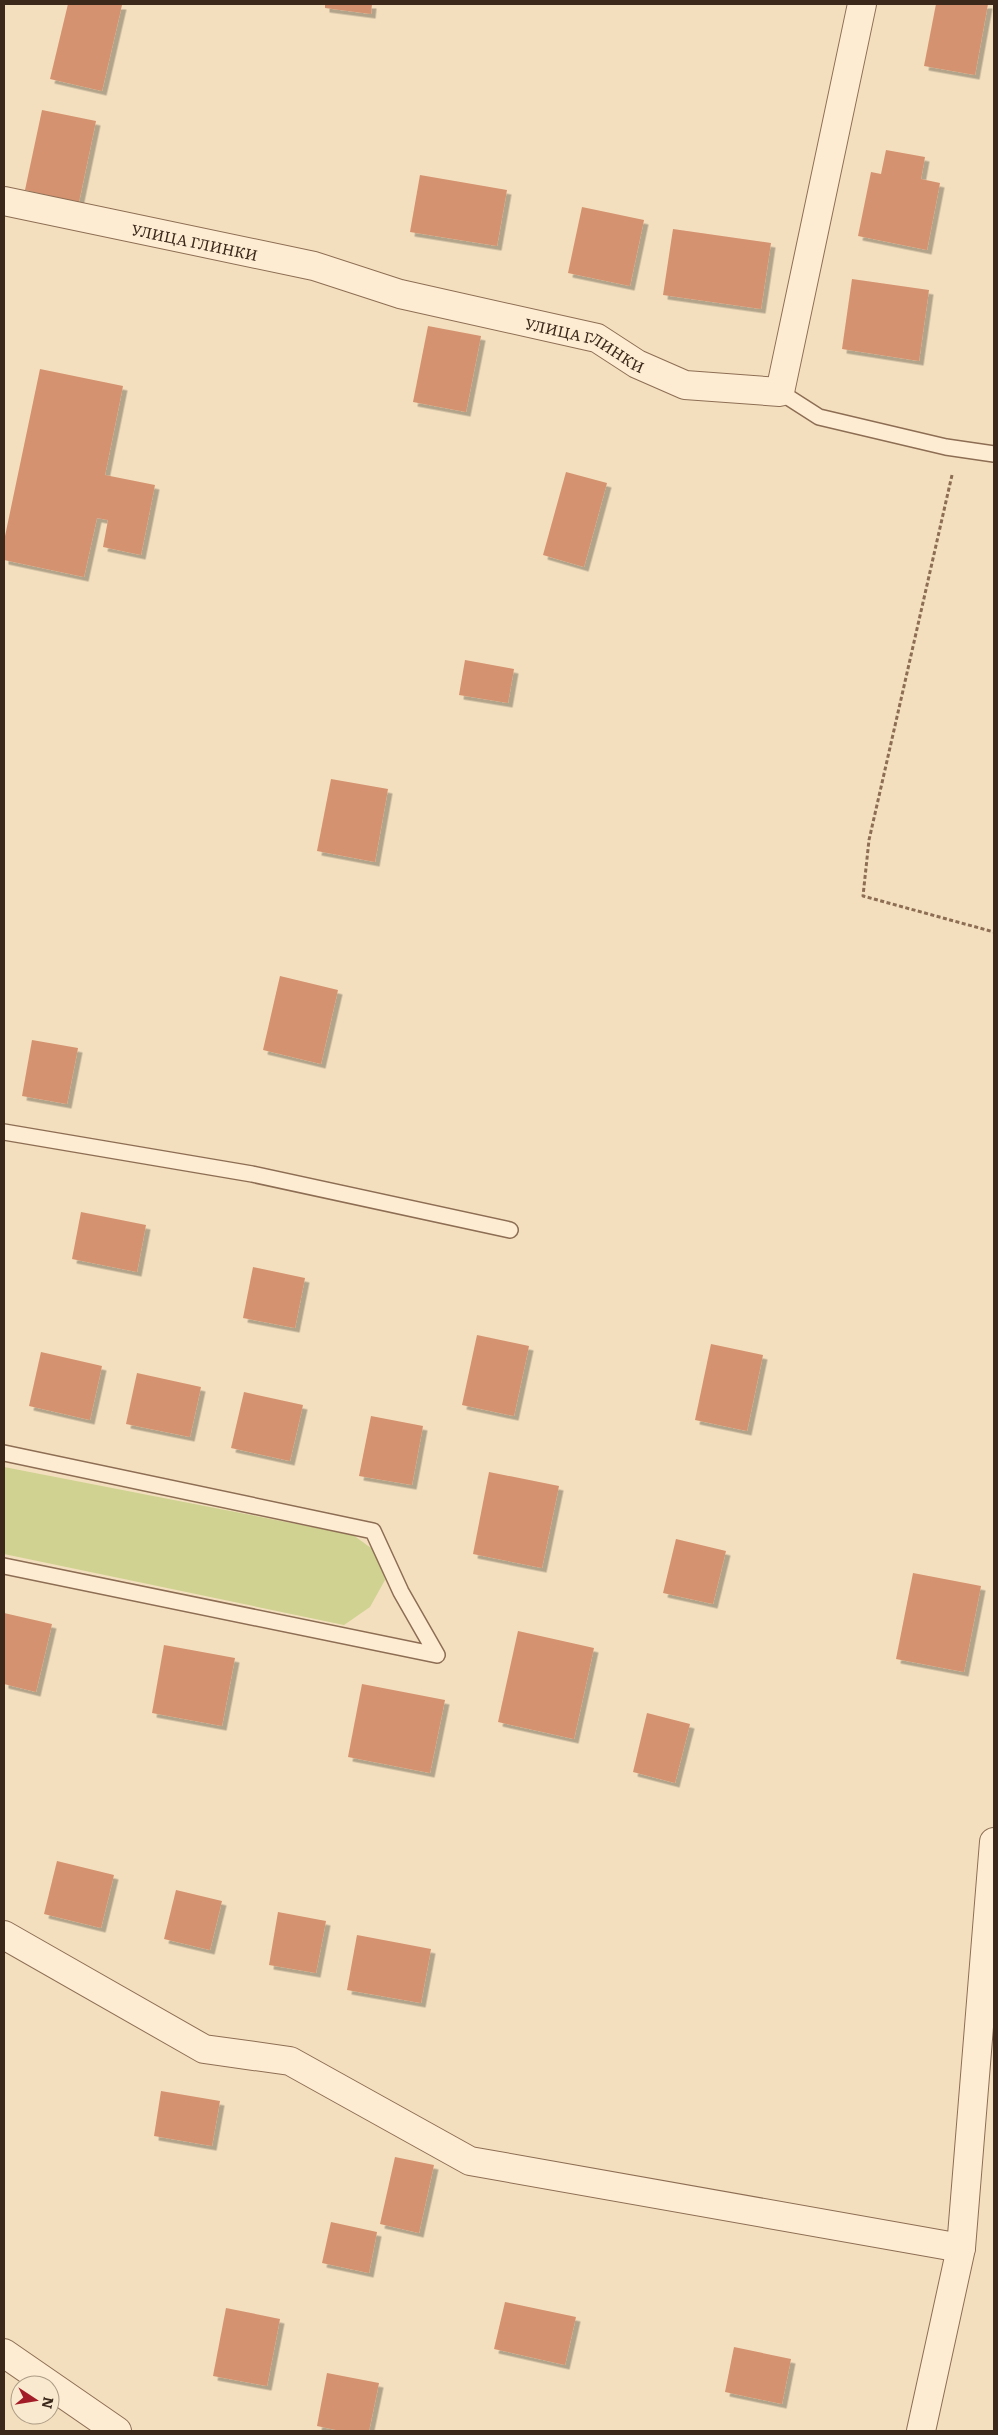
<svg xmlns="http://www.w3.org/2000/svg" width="998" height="2435" viewBox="0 0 998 2435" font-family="Literata,serif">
<defs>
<filter id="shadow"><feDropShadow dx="4.5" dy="4.5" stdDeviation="0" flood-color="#0004"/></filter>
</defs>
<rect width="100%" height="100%" fill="#f3dfbe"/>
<path fill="#cfd290" d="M4,1467L353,1535L378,1553L385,1580L370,1607L344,1625L4,1554Z"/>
<g fill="#d5926f" filter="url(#shadow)">
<path d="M68,4L122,5L102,91L50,79Z"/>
<path d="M325,4H372L371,14L325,8Z"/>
<path d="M936,4H988L975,75L924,66Z"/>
<path d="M42,110L96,121L79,202L25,190Z"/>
<path d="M886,150L925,157L921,179L940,183L927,250L858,236L871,172L881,174Z"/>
<path d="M420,175L507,190L497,246L410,232Z"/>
<path d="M582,207L644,220L630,286L568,273Z"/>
<path d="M673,229L771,243L761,309L663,295Z"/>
<path d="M852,279L929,290L919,361L842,349Z"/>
<path d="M428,326L481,336L466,412L413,402Z"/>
<path d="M40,369L123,386L105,475L155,485L141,555L103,547L108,520L97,518L84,577L4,560V541Z"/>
<path d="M566,472L607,483L584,567L543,555Z"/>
<path d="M465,660L514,669L508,703L459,695Z"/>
<path d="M331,779L388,789L375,862L317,851Z"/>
<path d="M280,976L338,990L321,1064L263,1050Z"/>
<path d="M32,1040L78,1048L67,1104L22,1096Z"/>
<path d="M81,1212L146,1225L137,1272L72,1259Z"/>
<path d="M253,1267L305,1278L295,1328L243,1318Z"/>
<path d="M477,1335L529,1346L514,1416L462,1405Z"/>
<path d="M711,1344L763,1355L747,1431L695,1420Z"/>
<path d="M41,1352L102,1366L90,1420L29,1406Z"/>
<path d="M137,1373L201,1387L190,1437L126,1424Z"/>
<path d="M244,1392L303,1405L290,1461L231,1448Z"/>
<path d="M371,1416L423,1426L412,1485L359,1476Z"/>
<path d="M489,1472L559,1486L542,1568L473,1554Z"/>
<path d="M676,1539L726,1551L713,1604L663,1593Z"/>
<path d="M913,1573L981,1586L964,1672L896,1659Z"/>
<path d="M4,1613L52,1624L36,1692L4,1684Z"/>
<path d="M518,1631L594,1648L574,1739L498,1722Z"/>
<path d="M164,1645L235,1658L222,1726L152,1713Z"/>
<path d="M362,1684L445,1700L430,1773L348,1757Z"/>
<path d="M647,1713L690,1724L675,1783L633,1772Z"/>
<path d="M57,1861L114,1875L101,1928L44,1914Z"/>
<path d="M176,1890L222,1901L210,1950L164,1939Z"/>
<path d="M278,1912L326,1921L316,1973L269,1965Z"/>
<path d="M357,1935L431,1949L421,2003L347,1990Z"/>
<path d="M161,2091L220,2101L212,2146L154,2136Z"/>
<path d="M395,2157L434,2165L419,2233L380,2224Z"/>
<path d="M331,2222L377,2232L369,2273L322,2263Z"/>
<path d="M505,2302L576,2317L565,2365L494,2349Z"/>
<path d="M226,2308L280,2319L267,2386L213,2376Z"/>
<path d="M734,2347L791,2359L782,2404L725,2392Z"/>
<path d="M327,2373L379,2383L369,2431H341L317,2426Z"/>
</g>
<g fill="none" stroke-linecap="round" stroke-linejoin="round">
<g stroke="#8d6e54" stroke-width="18">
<g id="lane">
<path d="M780,392L819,417L946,447L994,454"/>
<path d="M4,1132L252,1174L510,1230"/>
<path d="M4,1453L373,1531L401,1592L437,1655L4,1566"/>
</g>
</g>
<g stroke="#8d6e54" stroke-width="30">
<g id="street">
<path id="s1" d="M4,201L314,266L400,294L597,338L637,364L685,385L780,392L862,4"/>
<path d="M4,1935L204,2049L290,2061L470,2161L961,2248"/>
<path d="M4,2353L117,2431"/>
<path d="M921,2431L961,2248L994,1842"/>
</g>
</g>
<path stroke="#8d6e54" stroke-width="3" stroke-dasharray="4 2.5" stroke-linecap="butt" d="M952,475L869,840L863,896L994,932"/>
<use href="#lane" stroke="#fdecd2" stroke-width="15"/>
<use href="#street" stroke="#fdecd2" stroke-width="28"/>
</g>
<g text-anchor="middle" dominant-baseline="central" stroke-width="4" stroke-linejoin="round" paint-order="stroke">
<g font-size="15" fill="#3b281b" stroke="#f9e9ce">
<text stroke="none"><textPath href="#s1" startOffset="195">УЛИЦА ГЛИНКИ</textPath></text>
<text stroke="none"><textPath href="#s1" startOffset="600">УЛИЦА ГЛИНКИ</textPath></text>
</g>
</g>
<rect width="998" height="2435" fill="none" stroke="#3b281b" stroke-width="10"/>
<g transform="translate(35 2400) rotate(102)"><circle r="24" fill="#f9e9ce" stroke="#ad9c86"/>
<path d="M0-4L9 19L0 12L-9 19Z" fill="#a31d29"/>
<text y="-8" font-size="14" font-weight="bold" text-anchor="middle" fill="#3b281b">N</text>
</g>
</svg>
